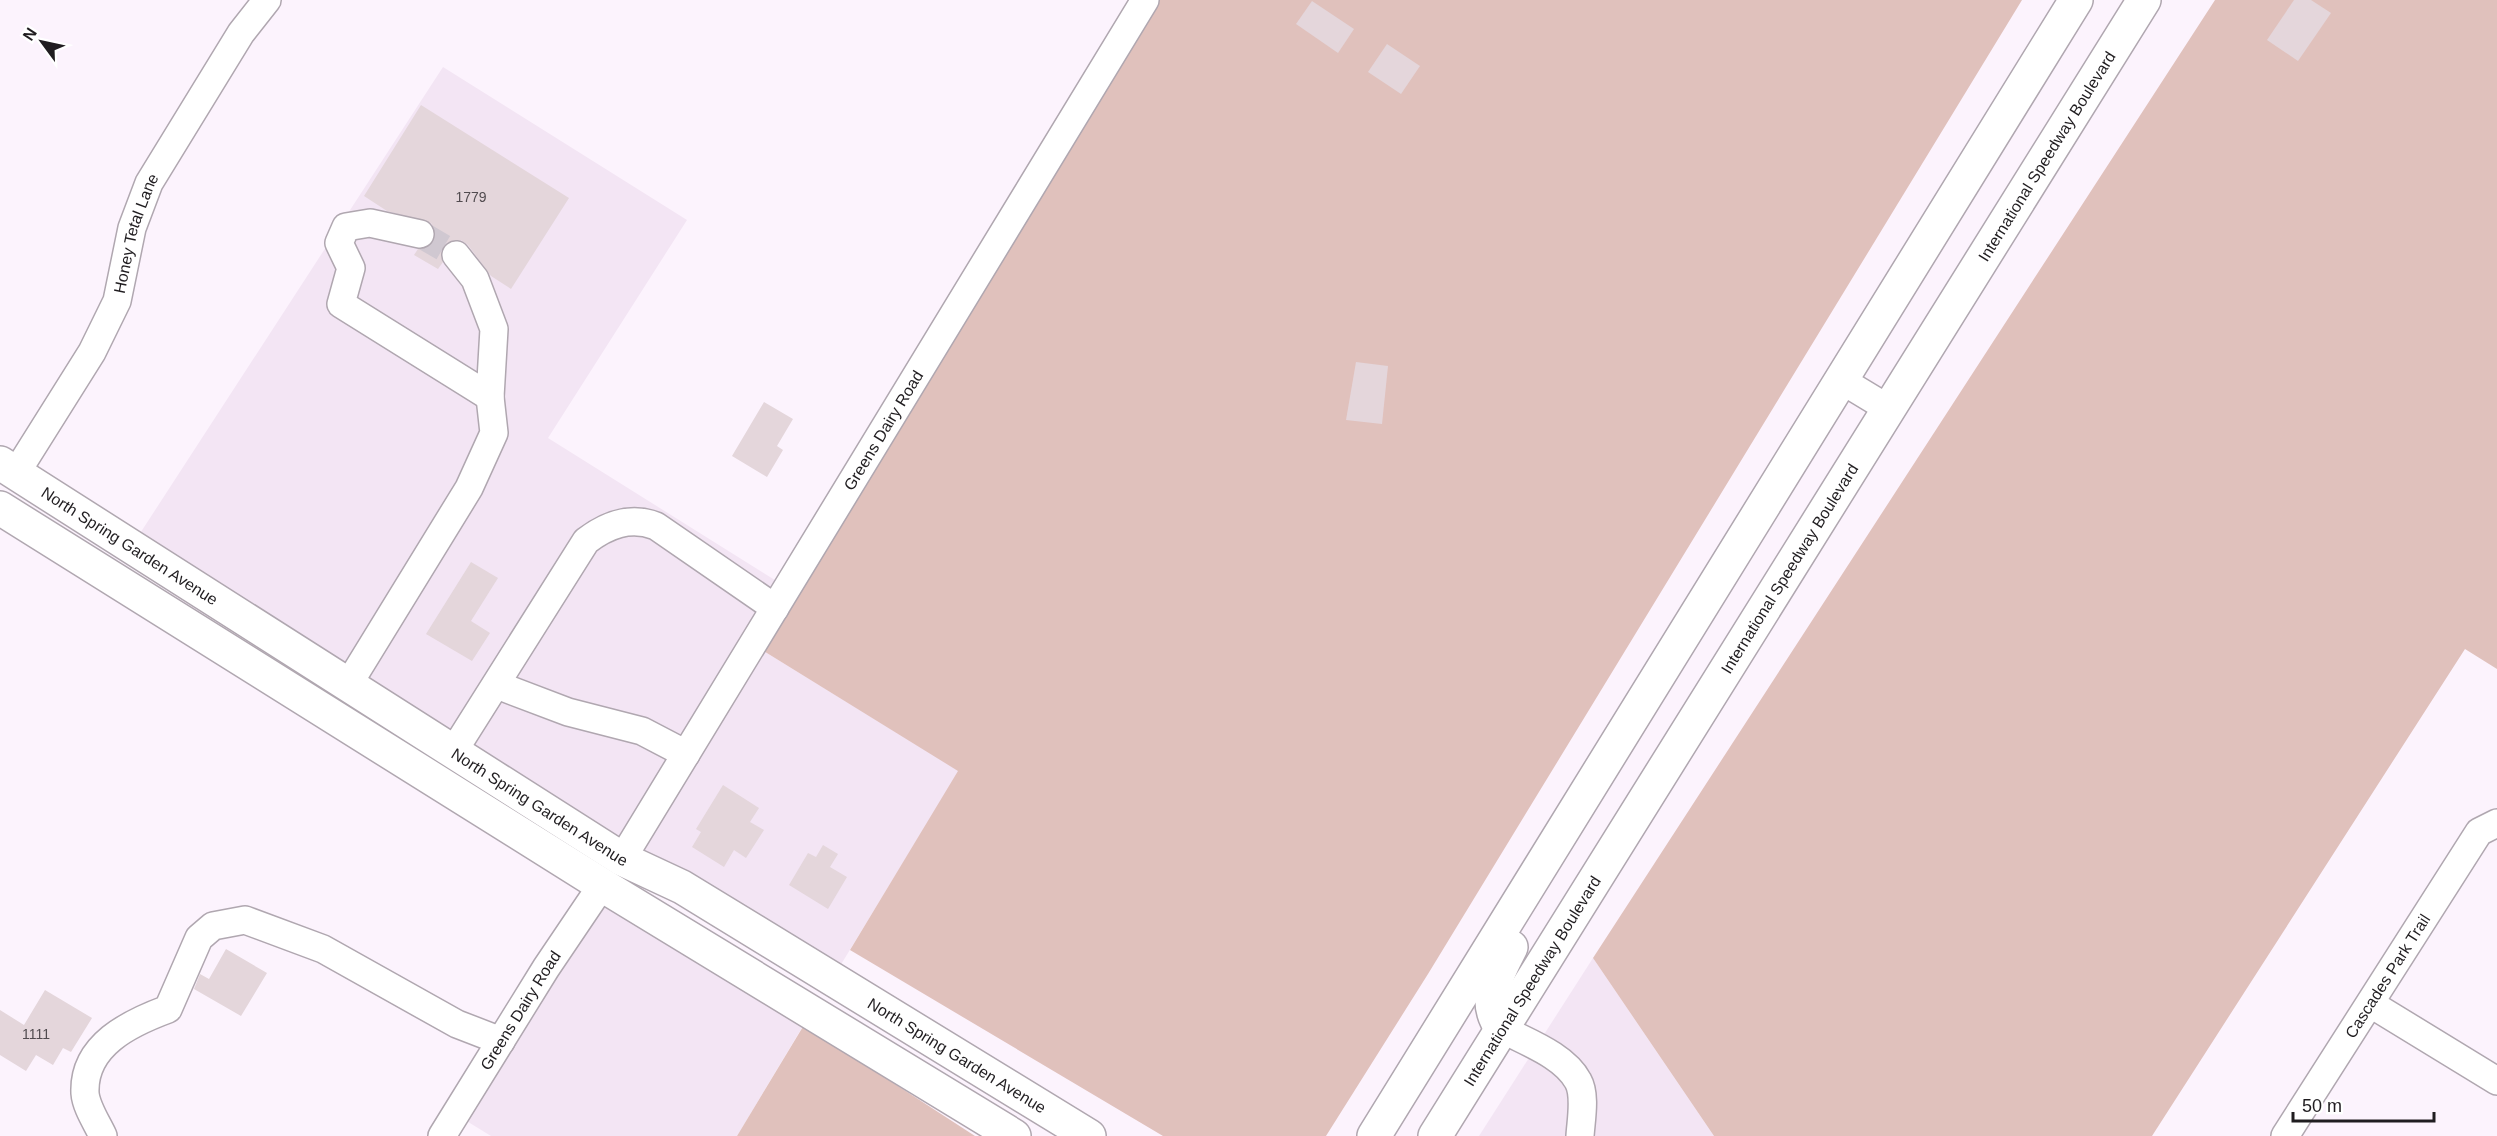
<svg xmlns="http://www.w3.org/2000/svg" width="2497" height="1136" viewBox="0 0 2497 1136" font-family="Arial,sans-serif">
<rect width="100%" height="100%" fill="#fcf3fd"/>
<g fill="#f3e5f4">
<path d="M443,67L687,220L548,438L778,582L618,845L137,538Z"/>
<path d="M762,650L959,771L837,971L637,855Z"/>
<path d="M606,899L806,1021L737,1136H491L465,1120Z"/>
<path d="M1593,958L1714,1136H1479Z"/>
</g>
<g fill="#e0c1bc">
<path d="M1157,0H2022L1428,974L1326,1136H1163L850,950L958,771L762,650Z"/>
<path d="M2215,0H2497V669L2465,649L2152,1136H1714L1593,958Z"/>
<path d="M804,1025L975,1136H737Z"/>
</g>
<g fill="#e4d6db">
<path d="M2294,0H2311L2331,13L2298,61L2267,40Z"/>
<path d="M1312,1L1354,29L1338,53L1296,24Z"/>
<path d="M1387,44L1420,66L1401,94L1368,72Z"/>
<path d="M421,105L569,198L511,289L491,276L468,245L461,240L446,243L441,250L443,262L438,269L414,255L418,249L432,244L435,230L431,223L387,211L364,196Z"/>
<path d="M1356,362L1388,366L1382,424L1346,420Z"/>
<path d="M764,402L793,419L777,446L783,450L767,477L732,456Z"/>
<path d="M471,562L498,578L471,621L490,633L472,661L426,634Z"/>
<path d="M723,785L759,808L750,822L764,830L746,858L734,850L724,867L692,847L701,832L696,829Z"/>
<path d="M823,845L838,854L830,867L847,877L828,909L789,885L808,853L816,857Z"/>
<path d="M226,949L267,973L241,1016L194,989L200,974L209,979Z"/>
<path d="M45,990L92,1018L71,1052L63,1048L53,1065L36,1055L26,1071L0,1055V1010L24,1025Z"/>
</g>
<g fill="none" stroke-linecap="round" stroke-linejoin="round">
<path stroke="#d0c8d1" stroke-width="27" stroke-dasharray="27 14" stroke-linecap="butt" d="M420,234L456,255"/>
<g stroke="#b0a7b0" stroke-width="30">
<g id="minor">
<path d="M420,234L370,223L346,227L339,243L351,268L341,304L490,397"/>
<path d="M1841,380L1889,409"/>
<path id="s1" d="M16,473L92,352L117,301L132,228L149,183L241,33L267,0"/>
<path d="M348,685L469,488L494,433L490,397L494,329L475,279L456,255"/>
<path d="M497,685L568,712L642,731L686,754"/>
<path d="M453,752L586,541C607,525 630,516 656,526L775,608"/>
<path id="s2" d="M622,859L1145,0"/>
<path d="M2371,1004L2497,1081"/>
<path d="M1502,1029C1526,1042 1564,1055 1578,1081C1586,1095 1581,1120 1580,1136"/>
<path d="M103,1136C97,1123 86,1107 85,1093C83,1045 130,1023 168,1009L199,938L213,926L245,920L323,949L457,1024L501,1041"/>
<path id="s3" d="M442,1136L546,968L602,885"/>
<path id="s4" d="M2285,1136L2479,832L2497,823"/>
</g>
</g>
<g stroke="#b0a7b0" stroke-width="36">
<g id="major">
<path d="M1502,1029C1481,1000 1497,975 1511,947"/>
<path d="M1374,1136L2076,0"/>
<path id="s5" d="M1435,1136L2144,0"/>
</g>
</g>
<g stroke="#b0a7b0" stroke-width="36">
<g id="highway">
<path id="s6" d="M0,463L622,859L682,887L1089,1136"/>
<path d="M0,508L602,885L1014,1136"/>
</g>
</g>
<use href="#minor" stroke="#fff" stroke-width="27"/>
<use href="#major" stroke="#fff" stroke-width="33"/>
<use href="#highway" stroke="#fff" stroke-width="33"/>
</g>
<g text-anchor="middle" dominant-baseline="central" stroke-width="5" stroke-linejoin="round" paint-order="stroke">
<g font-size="14" fill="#514b4f">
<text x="471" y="197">1779</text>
<text x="36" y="1034">1111</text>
</g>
<g font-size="16" fill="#201d20" stroke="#fff">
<text stroke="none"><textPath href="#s5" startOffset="1155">International Speedway Boulevard</textPath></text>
<text stroke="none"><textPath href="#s1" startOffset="270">Honey Tetal Lane</textPath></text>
<text stroke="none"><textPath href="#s2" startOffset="502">Greens Dairy Road</textPath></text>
<text stroke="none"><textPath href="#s6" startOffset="154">North Spring Garden Avenue</textPath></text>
<text stroke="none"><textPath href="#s5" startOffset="669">International Speedway Boulevard</textPath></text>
<text stroke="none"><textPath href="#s6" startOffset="640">North Spring Garden Avenue</textPath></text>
<text stroke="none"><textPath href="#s4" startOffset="190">Cascades Park Trail</textPath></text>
<text stroke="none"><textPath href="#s5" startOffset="183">International Speedway Boulevard</textPath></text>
<text stroke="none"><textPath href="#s3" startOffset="148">Greens Dairy Road</textPath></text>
<text stroke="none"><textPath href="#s6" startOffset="1126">North Spring Garden Avenue</textPath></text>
</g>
</g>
<g transform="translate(42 42) rotate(303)" stroke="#ffffff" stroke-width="4.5" paint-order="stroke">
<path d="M0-4.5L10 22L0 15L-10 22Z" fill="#201d20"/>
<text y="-9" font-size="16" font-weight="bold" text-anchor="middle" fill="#201d20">N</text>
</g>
<path d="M2293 1112v9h141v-9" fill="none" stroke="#201d20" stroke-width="3"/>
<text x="2302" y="1112" font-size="18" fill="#201d20" stroke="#ffffff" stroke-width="4.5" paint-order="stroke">50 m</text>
</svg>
